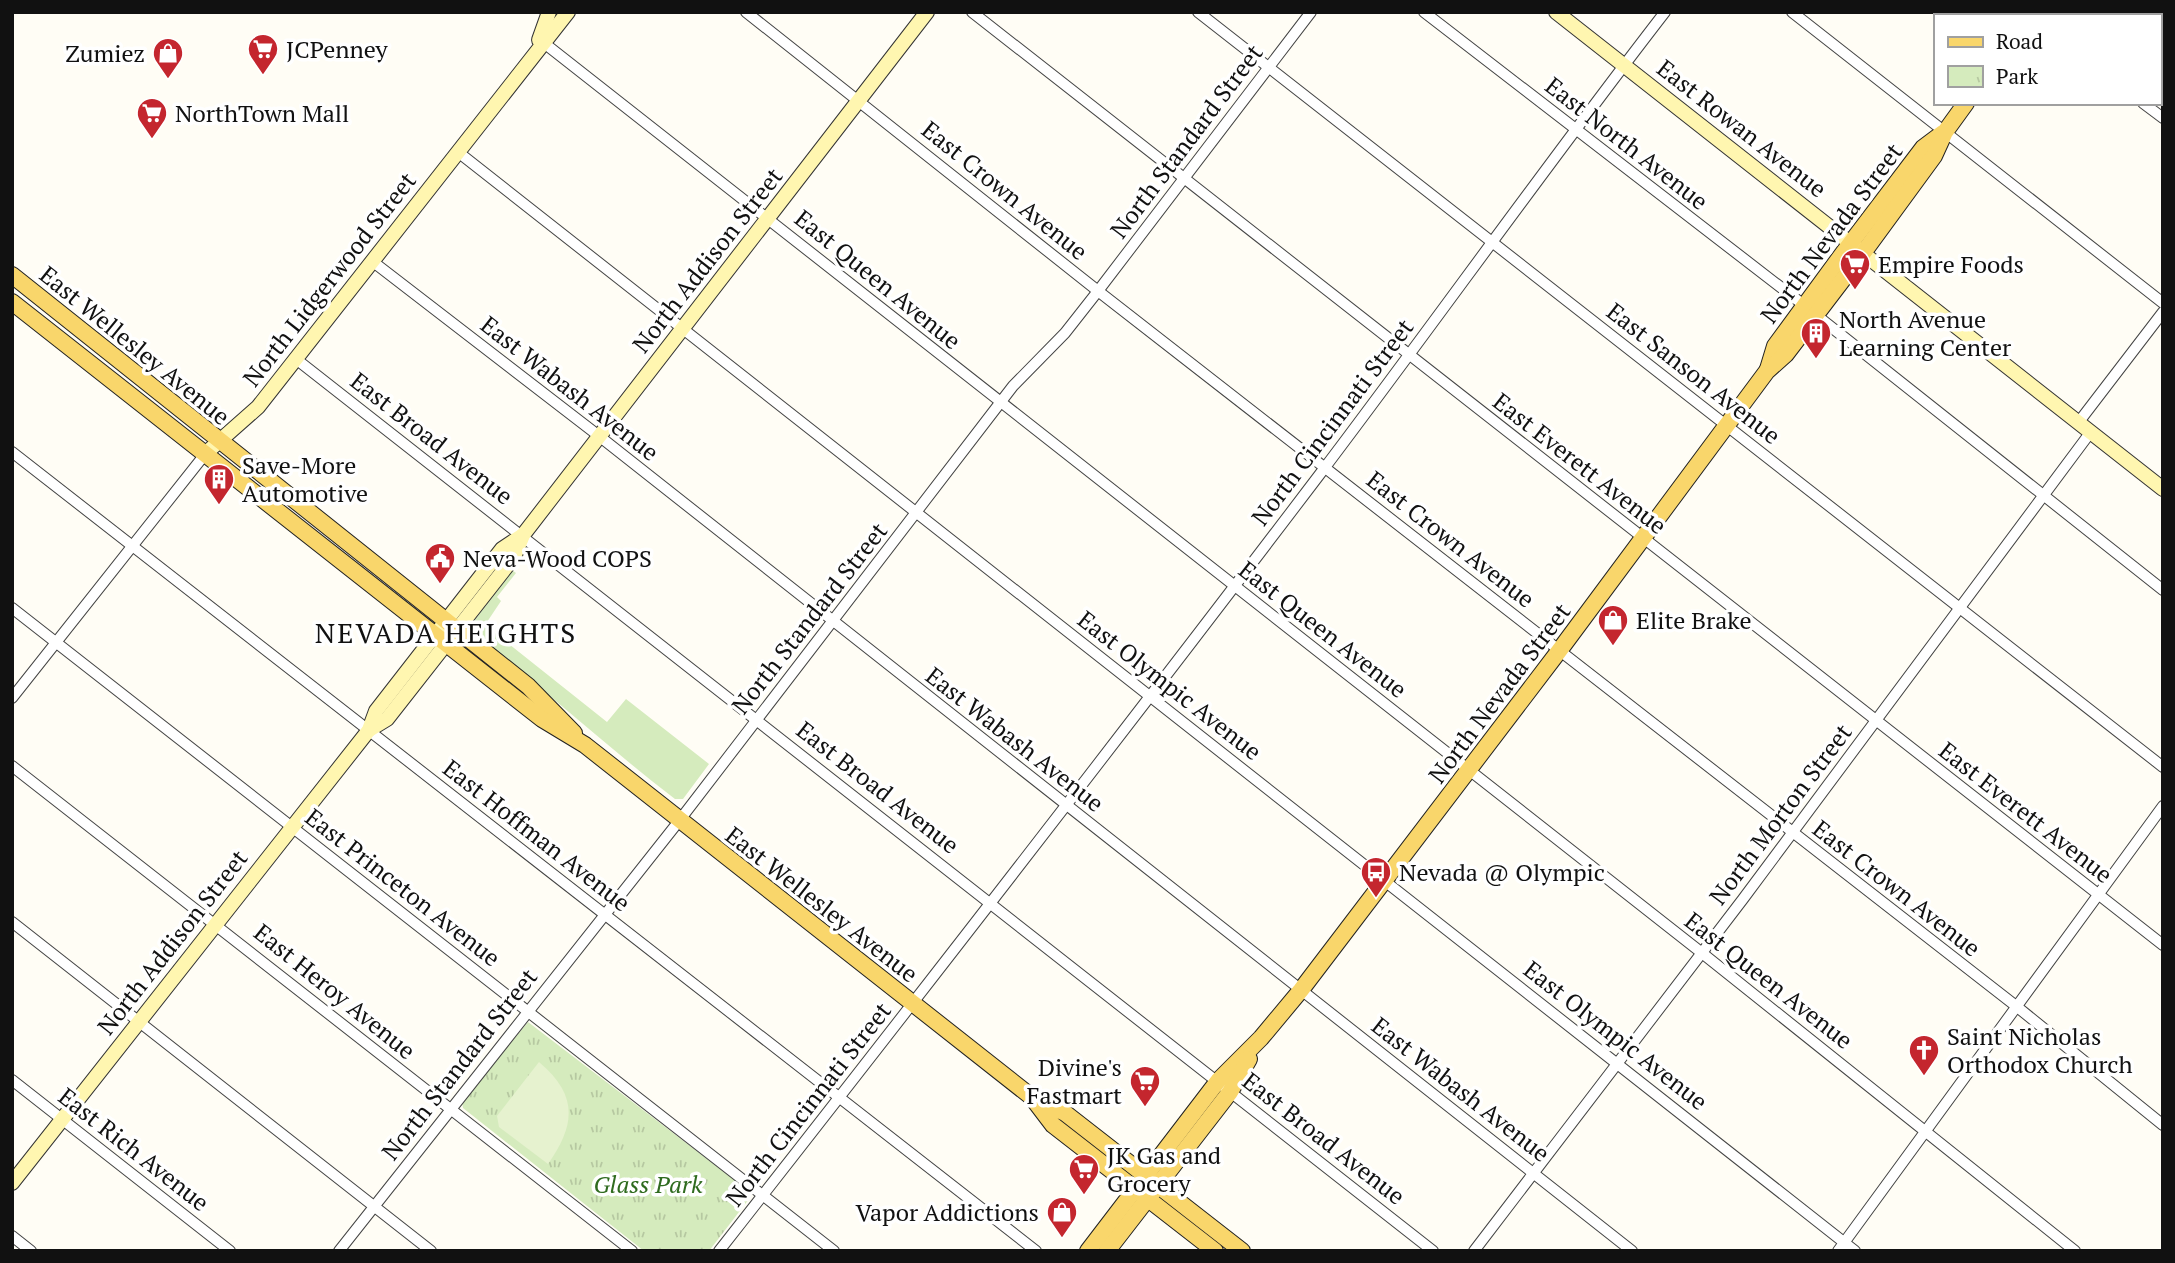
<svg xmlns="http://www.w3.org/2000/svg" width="2175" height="1263" viewBox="0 0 2175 1263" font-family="'PT Serif',serif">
<defs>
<pattern id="park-tufts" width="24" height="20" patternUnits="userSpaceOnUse" patternTransform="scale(1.75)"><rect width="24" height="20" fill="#d5ebbd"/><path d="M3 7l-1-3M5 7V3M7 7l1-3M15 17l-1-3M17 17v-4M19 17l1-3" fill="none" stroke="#b6c8a1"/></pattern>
</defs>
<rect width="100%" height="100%" fill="#fffdf5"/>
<path fill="#d5ebbd" d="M512,570L516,573L497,597L501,601L485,625L607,722L626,699L709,764L683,799H675C606,746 543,688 475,635L474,621Z"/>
<path fill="url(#park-tufts)" d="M528,1022L749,1191V1199L709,1251H644L463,1108L462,1102Z"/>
<path fill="#e6f2cf" d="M539,1062C578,1095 576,1124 548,1164L499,1127L497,1116Z"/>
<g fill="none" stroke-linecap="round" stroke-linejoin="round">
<g stroke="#444" stroke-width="12">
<g id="street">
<path d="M746,12L1098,291L2016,1006L2163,1125"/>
<path d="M972,12L2163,945"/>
<path d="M1198,12L2163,767"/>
<path d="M1424,12L1805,306"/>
<path d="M1792,12L2163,303"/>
<path d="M544,43L1702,953L2075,1251"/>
<path d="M2143,103L2163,118"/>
<path d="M458,152L1855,1251"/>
<path d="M372,261L599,436L1632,1251"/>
<path d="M1816,315L2163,590"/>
<path d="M296,359L1433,1251"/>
<path d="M2078,423L2163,312"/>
<path d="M12,452L1036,1251"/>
<path d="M12,608L834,1251"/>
<path d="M12,698L206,453"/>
<path d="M12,766L632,1251"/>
<path d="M12,922L431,1251"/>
<path d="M12,1080L230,1251"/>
<path d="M12,1236L31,1251"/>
<path d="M339,1251L679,821L1013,386L1065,333L1098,291L1311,12"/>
<path d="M719,1251C922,992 1124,732 1323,470C1438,318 1548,163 1665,12"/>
<path d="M1474,1251L1743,899L2090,433"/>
<path d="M1838,1251L2163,806"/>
</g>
</g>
<g stroke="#333" stroke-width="16">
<g id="secondary">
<path d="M1556,12L2163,489"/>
<path d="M539,40L549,12"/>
<path d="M206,453L258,407L568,12"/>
<path d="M369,730L387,719L514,557L523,535L927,12"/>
<path d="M12,1183L369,730L376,711L502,549L523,535"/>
</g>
</g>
<g stroke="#222" stroke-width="18">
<g id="primary">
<path d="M2035,16L2038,12"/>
<path d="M12,275L528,686L574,733"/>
<path d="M12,302L542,719L585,745L1033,1098L1065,1113L1242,1251"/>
<path d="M1768,369L1775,346L1844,252L1923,148L1943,133"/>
<path d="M1034,1100L1053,1125L1215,1251"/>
<path d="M1088,1251L1218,1081L1261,1038L1301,990L1559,651L1767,371L1786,354L1863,253L1934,156L1945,132L1966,103"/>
<path d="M1107,1251L1230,1092L1249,1059"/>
</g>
</g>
<use href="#street" stroke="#fff" stroke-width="10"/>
<use href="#secondary" stroke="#fff6b0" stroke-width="14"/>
<use href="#primary" stroke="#f9d66b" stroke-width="16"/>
</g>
<defs>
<g id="supermarket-pin" transform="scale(1.575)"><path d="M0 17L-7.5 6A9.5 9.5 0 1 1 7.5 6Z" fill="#c4262e" stroke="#fff"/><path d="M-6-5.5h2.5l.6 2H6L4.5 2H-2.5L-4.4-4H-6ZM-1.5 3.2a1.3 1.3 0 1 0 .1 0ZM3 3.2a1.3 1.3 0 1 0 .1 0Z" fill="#fff"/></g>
<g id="shop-pin" transform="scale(1.575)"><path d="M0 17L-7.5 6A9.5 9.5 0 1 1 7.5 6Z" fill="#c4262e" stroke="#fff"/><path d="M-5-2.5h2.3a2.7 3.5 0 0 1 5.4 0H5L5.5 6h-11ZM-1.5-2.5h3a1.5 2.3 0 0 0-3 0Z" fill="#fff"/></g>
<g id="building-pin" transform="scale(1.575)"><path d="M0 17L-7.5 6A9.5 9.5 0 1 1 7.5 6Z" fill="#c4262e" stroke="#fff"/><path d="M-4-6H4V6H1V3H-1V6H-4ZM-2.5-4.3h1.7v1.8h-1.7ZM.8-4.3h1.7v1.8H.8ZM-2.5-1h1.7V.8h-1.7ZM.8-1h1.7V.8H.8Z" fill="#fff"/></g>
<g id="civic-pin" transform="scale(1.575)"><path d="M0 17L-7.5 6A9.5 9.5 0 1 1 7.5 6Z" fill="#c4262e" stroke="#fff"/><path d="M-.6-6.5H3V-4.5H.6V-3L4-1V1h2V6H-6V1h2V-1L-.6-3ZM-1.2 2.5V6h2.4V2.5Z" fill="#fff"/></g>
<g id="bus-pin" transform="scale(1.575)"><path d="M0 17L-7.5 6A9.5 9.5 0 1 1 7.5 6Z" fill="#c4262e" stroke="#fff"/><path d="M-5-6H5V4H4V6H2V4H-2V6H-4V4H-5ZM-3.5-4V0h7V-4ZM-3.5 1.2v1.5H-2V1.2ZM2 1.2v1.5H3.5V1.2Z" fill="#fff"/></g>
<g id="church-pin" transform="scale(1.575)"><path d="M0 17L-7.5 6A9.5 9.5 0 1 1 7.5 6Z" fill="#c4262e" stroke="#fff"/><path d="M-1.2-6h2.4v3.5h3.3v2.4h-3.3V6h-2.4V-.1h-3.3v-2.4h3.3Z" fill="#fff"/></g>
</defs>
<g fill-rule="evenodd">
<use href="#supermarket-pin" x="263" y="49"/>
<use href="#shop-pin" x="168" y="53"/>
<use href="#supermarket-pin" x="152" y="113"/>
<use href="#supermarket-pin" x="1855" y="264"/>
<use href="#building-pin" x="1816" y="333"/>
<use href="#building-pin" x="219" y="479"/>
<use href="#civic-pin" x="440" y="558"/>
<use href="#shop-pin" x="1613" y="620"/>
<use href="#bus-pin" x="1376" y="872"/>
<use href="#church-pin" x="1924" y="1050"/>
<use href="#supermarket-pin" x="1145" y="1081"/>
<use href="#supermarket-pin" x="1084" y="1169"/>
<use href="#shop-pin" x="1062" y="1212"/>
</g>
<g text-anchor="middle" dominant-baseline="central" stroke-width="7" stroke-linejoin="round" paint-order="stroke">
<g font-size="24" fill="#111" stroke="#fff" text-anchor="start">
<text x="286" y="49">JCPenney</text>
<text x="145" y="53" text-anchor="end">Zumiez</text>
<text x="175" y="113">NorthTown Mall</text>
<text x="1878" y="264">Empire Foods</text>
<text x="1839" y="319">North Avenue<tspan x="1839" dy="28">Learning Center</tspan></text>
<text x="242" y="465">Save-More<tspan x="242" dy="28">Automotive</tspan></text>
<text x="463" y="558">Neva-Wood COPS</text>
<text x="1636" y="620">Elite Brake</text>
<text x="1399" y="872">Nevada @ Olympic</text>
<text x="1947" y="1036">Saint Nicholas<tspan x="1947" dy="28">Orthodox Church</tspan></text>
<text x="1122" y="1067" text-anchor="end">Divine's<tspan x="1122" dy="28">Fastmart</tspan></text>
<text x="1107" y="1155">JK Gas and<tspan x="1107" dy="28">Grocery</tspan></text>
<text x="1039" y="1212" text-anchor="end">Vapor Addictions</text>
</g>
<g font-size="24" fill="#111" stroke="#fff">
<text transform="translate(1742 128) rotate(38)">East Rowan Avenue</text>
<text transform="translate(1186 141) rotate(-53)">North Standard Street</text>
<text transform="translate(1627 143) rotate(38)">East North Avenue</text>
<text transform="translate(1005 190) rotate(39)">East Crown Avenue</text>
<text transform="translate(1831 233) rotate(-53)">North Nevada Street</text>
<text transform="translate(707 260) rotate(-52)">North Addison Street</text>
<text transform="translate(329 279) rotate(-52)">North Lidgerwood Street</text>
<text transform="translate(878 279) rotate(39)">East Queen Avenue</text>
<text transform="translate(135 345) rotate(39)">East Wellesley Avenue</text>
<text transform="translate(1694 373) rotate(38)">East Sanson Avenue</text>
<text transform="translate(570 388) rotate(38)">East Wabash Avenue</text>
<text transform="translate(1332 422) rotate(-53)">North Cincinnati Street</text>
<text transform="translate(432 438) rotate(38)">East Broad Avenue</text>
<text transform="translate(1580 463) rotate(38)">East Everett Avenue</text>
<text transform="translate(1451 539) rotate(38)">East Crown Avenue</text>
<text transform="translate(809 618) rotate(-52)">North Standard Street</text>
<text transform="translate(1323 629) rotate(38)">East Queen Avenue</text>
<text transform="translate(1170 685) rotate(38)">East Olympic Avenue</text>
<text transform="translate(1499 693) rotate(-53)">North Nevada Street</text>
<text transform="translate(1015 739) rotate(38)">East Wabash Avenue</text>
<text transform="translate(878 787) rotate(38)">East Broad Avenue</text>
<text transform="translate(2026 812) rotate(38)">East Everett Avenue</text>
<text transform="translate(1780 814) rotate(-53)">North Morton Street</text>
<text transform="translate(537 835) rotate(38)">East Hoffman Avenue</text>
<text transform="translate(403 887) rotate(38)">East Princeton Avenue</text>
<text transform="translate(1897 888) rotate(38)">East Crown Avenue</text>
<text transform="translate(822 904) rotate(38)">East Wellesley Avenue</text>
<text transform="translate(172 942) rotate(-52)">North Addison Street</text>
<text transform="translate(1769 980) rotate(38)">East Queen Avenue</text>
<text transform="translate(335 991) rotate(39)">East Heroy Avenue</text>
<text transform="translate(1616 1035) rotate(38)">East Olympic Avenue</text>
<text transform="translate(459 1064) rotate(-52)">North Standard Street</text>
<text transform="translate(1461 1089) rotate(38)">East Wabash Avenue</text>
<text transform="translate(808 1104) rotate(-52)">North Cincinnati Street</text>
<text transform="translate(1324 1138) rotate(38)">East Broad Avenue</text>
<text transform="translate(134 1149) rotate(38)">East Rich Avenue</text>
</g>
<g font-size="24" font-style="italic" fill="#2f6b1f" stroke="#fff">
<text x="648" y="1184">Glass Park</text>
</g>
<g font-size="28" letter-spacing="2" fill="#111" stroke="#fff">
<text x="446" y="632">NEVADA HEIGHTS</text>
</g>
</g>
<rect width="2175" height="1263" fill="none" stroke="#111111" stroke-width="28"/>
<rect x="1934" y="14" width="228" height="91" fill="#ffffff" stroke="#a0a0a0" stroke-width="2"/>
<rect x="1948" y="37" width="35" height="10" fill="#f9d66b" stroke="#a0a0a0" stroke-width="2"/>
<text x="1996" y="49" font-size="21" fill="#111111">Road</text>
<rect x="1948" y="66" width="35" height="21" fill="url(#park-tufts)" stroke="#a0a0a0" stroke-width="2"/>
<text x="1996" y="84" font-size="21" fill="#111111">Park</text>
</svg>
